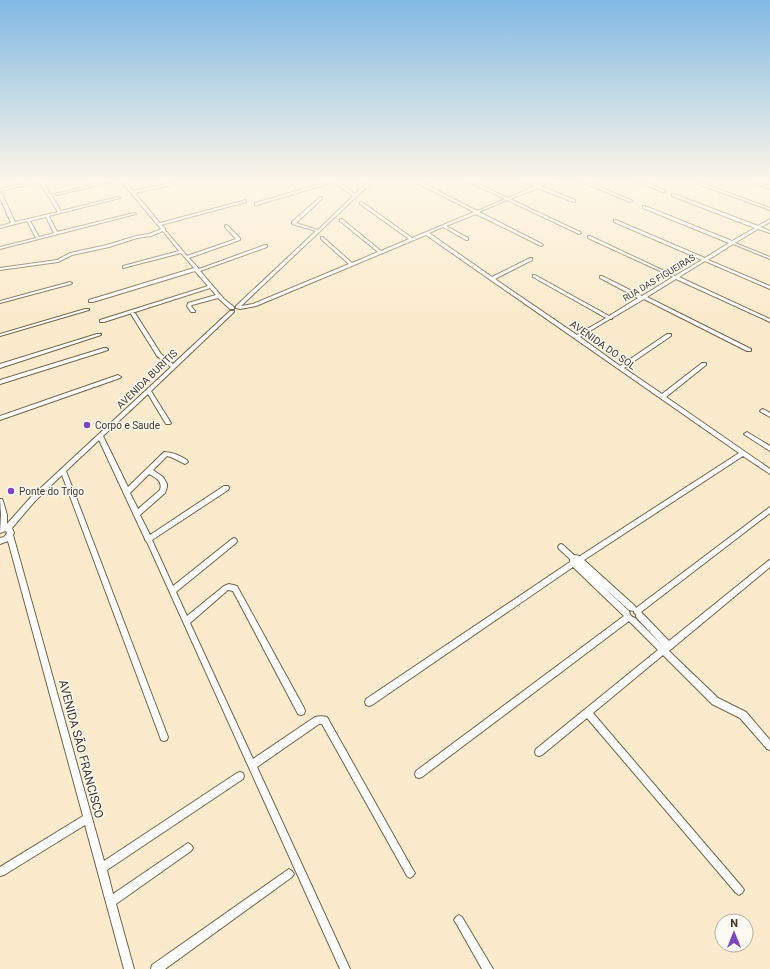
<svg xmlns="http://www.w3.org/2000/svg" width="770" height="969" viewBox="0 0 770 969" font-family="Roboto,sans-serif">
<rect width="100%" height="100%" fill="#fbebcc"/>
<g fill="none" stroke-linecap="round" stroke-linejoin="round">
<g stroke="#736449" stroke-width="2">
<g id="minor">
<path d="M34,181H42L51,195L108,181L111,182L52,196L61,211L118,197L120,198L49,216L57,232L134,213L136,214L0,249V247L36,238L27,221L0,228V226L11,223L0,198V193L2,194L15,222L58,212L39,182L0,191V189ZM46,217L54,233L39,237L30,221Z"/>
<path d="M121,181H125L133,191L176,182V184L135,193L160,223L246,200V202L161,225L165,228V230L187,256L236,239L225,227V225H227L240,238V240L189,258L199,269L265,245H267V247L200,271L224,299L234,307V309H230L218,298L192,305L191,306L195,311V312H191L187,306L188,303L216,295L210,288L104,322H100V320L208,286L195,271L93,302H89V300L194,268L181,253L123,268V266L179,251L163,231L151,236L137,238L109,247L72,255L58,262L0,270V268L57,260L70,253L107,245L136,236L149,234L161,229Z"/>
<path d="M331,181H337L355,194L369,181H373L241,306L253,304L349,264L321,239V237H323L352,263L378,252L340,221V219H342L381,251L409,239L360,204V202H362L412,238L474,212L417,183V181H419L477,211L505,199L467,181H472L508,198L535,186L523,181H528L538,185L548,181H553L541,186L575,200V202H573L538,188L510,199L580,232L581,233L579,234L507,200L479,212L542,244L543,245L541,246L476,214L446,226L468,238V240H466L443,227L429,233L492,277L530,258H532V260L495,279L577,335L606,318L533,277V275H535L609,316L638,298L600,278V276H602L642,296L673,277L588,238V236H590L675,276L702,260L614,222V220H616L705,258L729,243L643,208V206H645L732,241L755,228L672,196V194H674L758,226L770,219V222L761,227L770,231V233L758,229L735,243L770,257V259L733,244L708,260L770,286V289L705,261L679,277L770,319V322L676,279L647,297L751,349V351H747L644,299L612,318V319H610L580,337L620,366L667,334H671V336L624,368L662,394L702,363H706V365L666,397L770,469V474L743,456L584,560L635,606L636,608L770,507V513L641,612L669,641L768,561L770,560V567L669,651L718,698L746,712L770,740V750L767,749L740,718L712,704L663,655L593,713L742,887L744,890L742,893L739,895L736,893L587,718L542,755L539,756L536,755L535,752L536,749L658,650L629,621L422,777L419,778L416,777L415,774L416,771L624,616L573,567L372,705L369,706L366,705L365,702L366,699L570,562V559L559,549L558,547L559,545L561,544L563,545L574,555L580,556L739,453L426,235L256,306L240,309L236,308V306L316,231L292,224V222L320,197H322V199L296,223L318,230L353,196L334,182L257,205H255V203ZM599,583L629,610L634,611V613L636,614V617L663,646L635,618C630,616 630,615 629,611Z"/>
<path d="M580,181H585L633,201L630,202Z"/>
<path d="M636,181H642L666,191L663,192Z"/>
<path d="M749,181H755L770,187V189Z"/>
<path d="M699,182L770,208V210L698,184V182Z"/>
<path d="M70,282L72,283L71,284L0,303V301Z"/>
<path d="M85,309H89V310L0,336V334Z"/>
<path d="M230,311H234V312L151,391L171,423L170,424H166L148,394L103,436L128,487L164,452C173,452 180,456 187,460L188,462L185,464L171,457L167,456L153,470L163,477L167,484V487L165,493L140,515L150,535L224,486H228L229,488L228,490L152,540L173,586L232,539L234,538L236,539L237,541L236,543L176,592L187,616L224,586L229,584L237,586L304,708L305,711L304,714L301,715L298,714L233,591L228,590L190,623L253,759L315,717C319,716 323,716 327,717L413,870L415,873L413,876L410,878L407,876L322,724H319L257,767L350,969H340L147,542L145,540V539L99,440L66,471L168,737L167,740L164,741L161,740L160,737L62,475L35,501L12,528L14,533L13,535L104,861L237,773L240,772L243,773L244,776L243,779L107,870L113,894L185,845L188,843L191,845L193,848L191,851L116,904L134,969H124L85,825L4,875L0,876V867L83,816L8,541L0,544V538L4,537L7,533L6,531L0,533L1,515L0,499H2L3,501L7,515V524L31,497L171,367L157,356L131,314V313H135L161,354L173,364ZM149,474C156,478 163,481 160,490L138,509L130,493Z"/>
<path d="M97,334H101V335L0,368V364Z"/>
<path d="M104,348H106L108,349V350L0,384V380Z"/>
<path d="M118,375L121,377L120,378L0,420V416Z"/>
<path d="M763,409L770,413V417L761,412L760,411L761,410Z"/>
<path d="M747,432L770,446V451L745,435L744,434Z"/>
<path d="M289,869L292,871L294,874L292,877L165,969H151L152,965L286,871Z"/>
<path d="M459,915L462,917L493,969H482L456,923L454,920L456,917Z"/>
</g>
</g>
<use href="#minor" fill="#fff" fill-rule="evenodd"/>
</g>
<linearGradient id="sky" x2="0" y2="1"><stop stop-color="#81b9e3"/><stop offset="0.57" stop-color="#fdf6e8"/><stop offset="1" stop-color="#fdf6e8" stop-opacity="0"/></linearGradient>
<rect width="770" height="317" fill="url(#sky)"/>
<g fill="#7c47be" stroke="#fdfaf3" stroke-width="1.5">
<circle cx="87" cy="425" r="4"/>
<circle cx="11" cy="491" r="4"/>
</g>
<g text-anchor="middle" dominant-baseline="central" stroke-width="3" stroke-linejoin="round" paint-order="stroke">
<g font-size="9" fill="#3f382c" stroke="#fdfaf3">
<text transform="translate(659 278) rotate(-31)">RUA DAS FIGUEIRAS</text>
</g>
<g font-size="10" fill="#3f382c" stroke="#fdfaf3">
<text transform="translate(603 345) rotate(35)">AVENIDA DO SOL</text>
<text transform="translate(147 379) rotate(-44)">AVENIDA BURITIS</text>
</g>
<g font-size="10" fill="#3f382c" stroke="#fdfaf3" text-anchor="start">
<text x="95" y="425">Corpo e Saude</text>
<text x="19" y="491">Ponte do Trigo</text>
</g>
<g font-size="12" fill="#3f382c" stroke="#fdfaf3">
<text transform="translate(81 749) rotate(75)">AVENIDA SÃO FRANCISCO</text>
</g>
</g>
<g transform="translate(734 933)"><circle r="19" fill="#fdfaf3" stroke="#b1aca3"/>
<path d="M0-3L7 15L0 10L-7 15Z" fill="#7c47be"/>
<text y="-6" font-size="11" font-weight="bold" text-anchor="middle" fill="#3f382c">N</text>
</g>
</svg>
